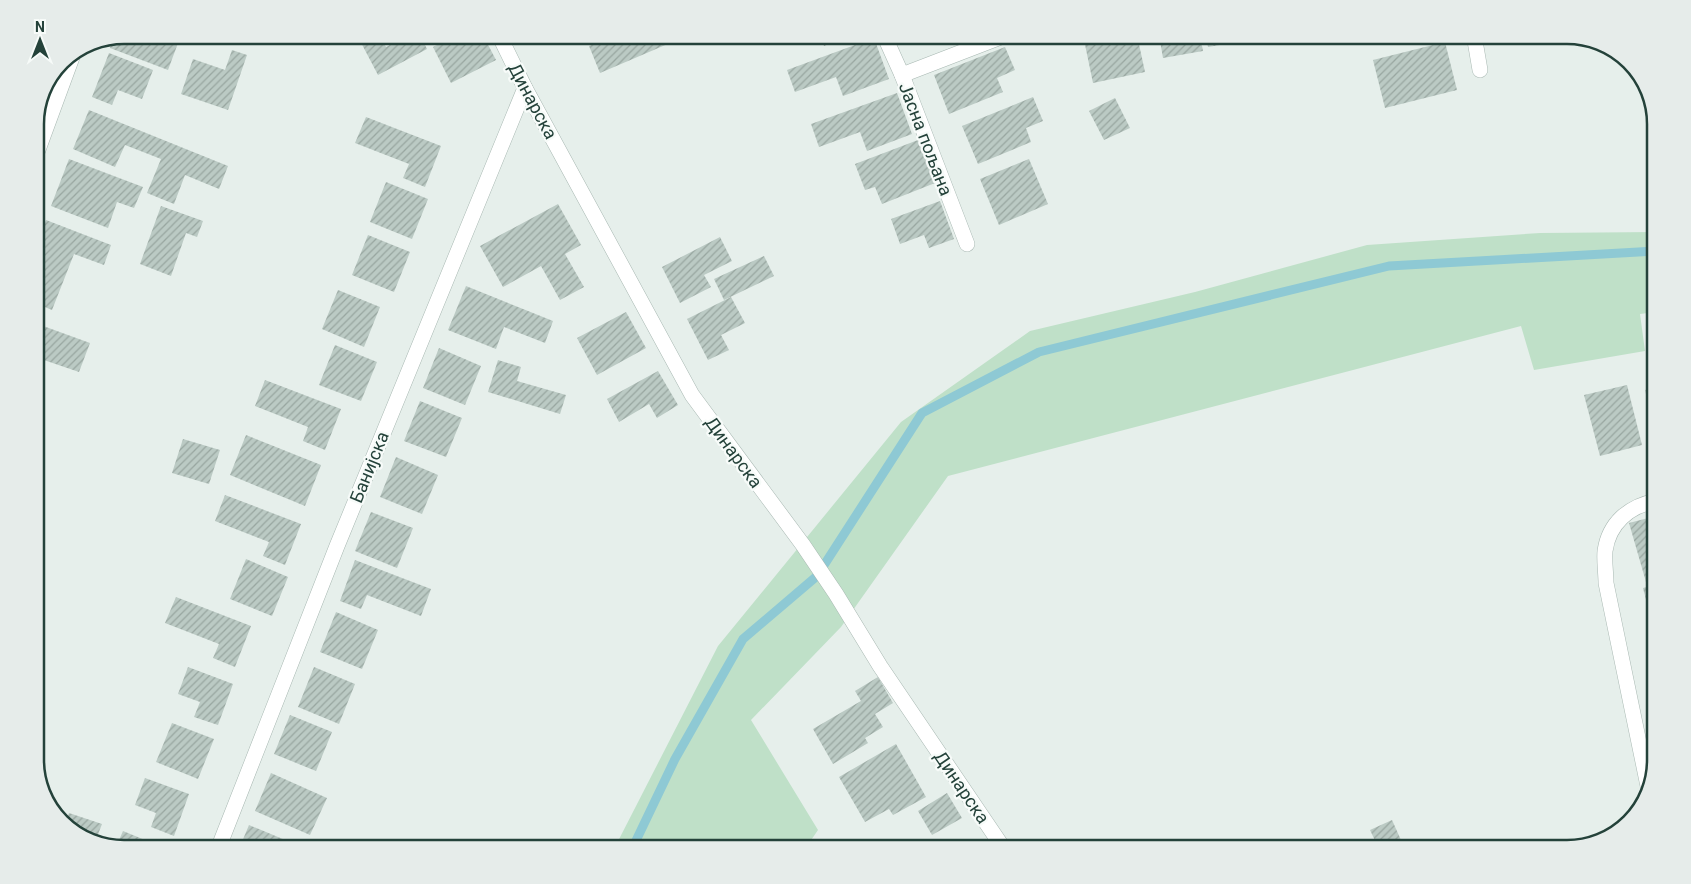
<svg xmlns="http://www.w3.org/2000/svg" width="1691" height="884" viewBox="0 0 1691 884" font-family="Roboto,sans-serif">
<defs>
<pattern id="building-hatch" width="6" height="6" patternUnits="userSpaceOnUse" patternTransform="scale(1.25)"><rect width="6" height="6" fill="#bbcac4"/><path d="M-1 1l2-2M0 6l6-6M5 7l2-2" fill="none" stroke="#98a6a0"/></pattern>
</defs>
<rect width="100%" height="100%" fill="#e6efeb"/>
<path fill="#bfe0c8" d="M1656,232V312L1640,314L1645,351L1534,370L1521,326L948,476L841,627L751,720L818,830L805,849H614L718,646L901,422L1030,331L1195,292L1367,245L1540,233Z"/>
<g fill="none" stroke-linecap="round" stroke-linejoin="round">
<path stroke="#8ec9d4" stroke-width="9" d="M632,849L675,759L743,639L817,576L922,413L1039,352L1389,266L1656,251"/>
</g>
<g fill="url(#building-hatch)">
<path d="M123,35H181L168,70L110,48L114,37Z"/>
<path d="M357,35H380L386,47L409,35H420L427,49L378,75Z"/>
<path d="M457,35H483L496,60L451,83L433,47Z"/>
<path d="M616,35H683L684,37L600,73L589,46Z"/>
<path d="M774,35H795L777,42Z"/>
<path d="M820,35H853L824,46Z"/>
<path d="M1083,35H1137L1145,72L1093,83Z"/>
<path d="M1159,35H1200L1203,51L1163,58Z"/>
<path d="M1206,35H1247L1248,40L1208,47Z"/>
<path d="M1401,35H1431V36L1403,43Z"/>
<path d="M874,38L889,79L843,96L836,77L795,92L787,70Z"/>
<path d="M1445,42L1457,90L1385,108L1373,60Z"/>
<path d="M1005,47L1015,70L997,78L1003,92L949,114L934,75Z"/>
<path d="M232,50L247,55L228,110L181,94L193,59L225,70Z"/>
<path d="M109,53L153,70L142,99L118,90L112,105L92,97Z"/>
<path d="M897,93L912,134L867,151L860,132L819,147L811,124Z"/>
<path d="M1033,97L1043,121L1026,128L1031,142L978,164L962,126Z"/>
<path d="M1115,98L1130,128L1104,140L1089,111Z"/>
<path d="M89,110L228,166L219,189L185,175L174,204L147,193L161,159L125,145L115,167L73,149Z"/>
<path d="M366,117L441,146L425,187L403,178L409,164L355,143Z"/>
<path d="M918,140L935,183L882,204L875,187L865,190L855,164Z"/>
<path d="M69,159L143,187L134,208L117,202L108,228L51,206Z"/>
<path d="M1029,159L1048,204L999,225L980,179Z"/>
<path d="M386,182L428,199L412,239L370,222Z"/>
<path d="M940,201L954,239L929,248L924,235L900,244L891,219Z"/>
<path d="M558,204L581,245L565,254L584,287L560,300L541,266L503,287L480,246Z"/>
<path d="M161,206L203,221L197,237L186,233L171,276L140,264Z"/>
<path d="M46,220L111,245L104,265L74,254L52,310L35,303V248Z"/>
<path d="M368,235L410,252L394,292L352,275Z"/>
<path d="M720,237L732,261L704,275L711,287L680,303L662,267Z"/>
<path d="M764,256L774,276L724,300L714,279Z"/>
<path d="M466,286L553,321L545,343L504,327L496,349L448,330Z"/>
<path d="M338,290L380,307L364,347L322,329Z"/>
<path d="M731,297L745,323L721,335L729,350L708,360L687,319Z"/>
<path d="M626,312L646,348L597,375L577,338Z"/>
<path d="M35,323L90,343L79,372L35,357Z"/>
<path d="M335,345L377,362L361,401L319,385Z"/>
<path d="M439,348L481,366L465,405L423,388Z"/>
<path d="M498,360L521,367L517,381L566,395L560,414L488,392Z"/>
<path d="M658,371L678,405L657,418L649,404L619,422L607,399Z"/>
<path d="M35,373L44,377L35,400Z"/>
<path d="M265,380L341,409L325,450L303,441L308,427L255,406Z"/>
<path d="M1627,385L1642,445L1600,456L1584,395Z"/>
<path d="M1656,387V429L1655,430L1645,390Z"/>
<path d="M420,401L462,418L446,457L404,441Z"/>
<path d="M246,435L321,465L305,506L230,475Z"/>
<path d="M183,439L220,450L209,484L172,473Z"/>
<path d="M396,457L438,475L422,514L380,497Z"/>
<path d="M225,495L301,524L285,565L263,556L269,542L215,521Z"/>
<path d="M371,512L413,528L397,568L355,551Z"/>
<path d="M1656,516V579L1646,582L1629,523Z"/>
<path d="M246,559L288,577L272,616L230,599Z"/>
<path d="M355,560L431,589L421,616L367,595L361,609L340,601Z"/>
<path d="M1656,584V630L1654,631L1643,588Z"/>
<path d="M176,597L251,626L235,667L213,658L219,644L165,623Z"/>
<path d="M336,612L378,630L362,669L320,652Z"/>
<path d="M188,667L233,684L218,725L194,717L200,702L178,694Z"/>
<path d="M314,667L355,684L339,724L298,707Z"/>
<path d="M878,677L893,703L875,714L883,727L865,738L868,743L833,764L813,729L861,701L855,691Z"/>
<path d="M1656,677V708H1655L1649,678Z"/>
<path d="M290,715L332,732L316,771L274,754Z"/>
<path d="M172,723L214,739L198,779L156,762Z"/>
<path d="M896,744L926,797L893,815L889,809L865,822L839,777Z"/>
<path d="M271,773L327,798L310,835L255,811Z"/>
<path d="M145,778L189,794L174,836L151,827L156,813L135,805Z"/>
<path d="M947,793L962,818L932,835L918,811Z"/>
<path d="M69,813L102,824L95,842L84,840L65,823Z"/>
<path d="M1392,820L1405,849H1379L1370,830Z"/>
<path d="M249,825L290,842L287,849H239Z"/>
<path d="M123,831L167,849H123L116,847Z"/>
<path d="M1533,844L1534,849H1505V848Z"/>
</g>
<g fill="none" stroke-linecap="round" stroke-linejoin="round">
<g stroke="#a8b8b2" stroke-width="16">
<g id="minor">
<path d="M499,35L525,88L692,395L803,545L836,594L880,666L1004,849"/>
<path d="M884,35L902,75L967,244"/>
<path d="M1474,35L1480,70"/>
<path d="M902,75L1006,35"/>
<path d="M35,158L74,52"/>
<path d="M1649,791L1606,583C1606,573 1604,561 1605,551C1609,523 1629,506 1656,501"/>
<path d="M218,849L337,546L525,88"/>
</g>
</g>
<use href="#minor" stroke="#fff" stroke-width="15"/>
</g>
<g text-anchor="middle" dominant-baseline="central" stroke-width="4.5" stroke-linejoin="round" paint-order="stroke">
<g font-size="18" fill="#24423a" stroke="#f7fbf9">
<text transform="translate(533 101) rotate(62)">Динарска</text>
<text transform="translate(926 139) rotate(69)">Јасна пољана</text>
<text transform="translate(734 452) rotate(54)">Динарска</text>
<text transform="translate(369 467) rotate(-68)">Банијска</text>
<text transform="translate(962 787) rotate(56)">Динарска</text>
</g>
</g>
<path d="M0 0H1691V884H0ZM124 44H1567A80 80 0 0 1 1647 124V760A80 80 0 0 1 1567 840H124A80 80 0 0 1 44 760V124A80 80 0 0 1 124 44Z" fill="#e6ecea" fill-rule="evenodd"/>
<path fill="none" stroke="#24423a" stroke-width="2.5" d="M124 44H1567A80 80 0 0 1 1647 124V760A80 80 0 0 1 1567 840H124A80 80 0 0 1 44 760V124A80 80 0 0 1 124 44Z"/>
<g transform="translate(40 40)" stroke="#f7fbf9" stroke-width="4" paint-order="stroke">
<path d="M0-4L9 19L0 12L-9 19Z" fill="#24423a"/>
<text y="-8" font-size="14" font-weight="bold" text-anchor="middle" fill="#24423a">N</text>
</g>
</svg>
